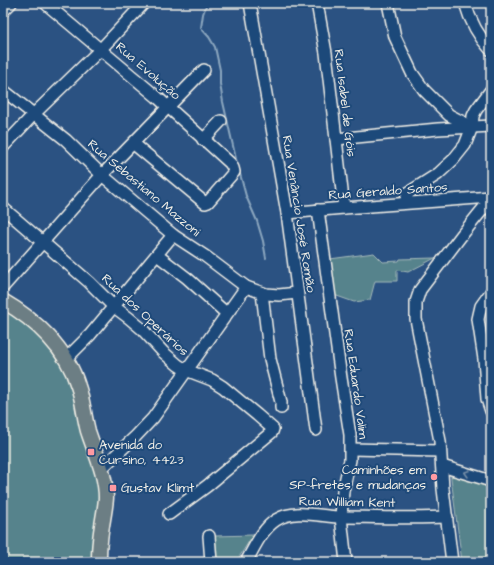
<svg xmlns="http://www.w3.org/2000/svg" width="494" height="565" viewBox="0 0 494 565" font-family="'Architects Daughter',sans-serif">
<rect width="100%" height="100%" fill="#2b5282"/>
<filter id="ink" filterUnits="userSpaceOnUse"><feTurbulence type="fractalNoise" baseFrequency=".025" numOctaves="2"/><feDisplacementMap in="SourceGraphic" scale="8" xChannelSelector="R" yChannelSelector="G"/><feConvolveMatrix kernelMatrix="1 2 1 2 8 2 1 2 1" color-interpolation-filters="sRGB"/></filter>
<g filter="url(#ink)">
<g fill="#57838c" stroke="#a6baba">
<path d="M374,253L383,262L399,261L400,259L435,258L408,272L397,270V281H375L370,300L354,302L334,295L330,259Z"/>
<path d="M3,308L35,332L60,359L71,378L78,417L95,468L101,496L93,562H3Z"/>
<path d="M454,476L491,487V562H462L451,478V476Z"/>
<path d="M253,535L236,562H217L215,536Z"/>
</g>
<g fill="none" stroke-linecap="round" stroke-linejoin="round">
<path stroke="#8ca7bf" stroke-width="2" d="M207,3L203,14L201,28L209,37L215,47L220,70V84L223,102L236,159L246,196L257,221L263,241L266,258"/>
<g stroke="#f4f1e8" stroke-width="14">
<g id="minor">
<path d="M45,3L157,97L230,163L233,168L234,172L208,202L205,203L134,144"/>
<path d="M250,3L287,213L316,430"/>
<path d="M317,3L326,53L344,208"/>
<path d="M388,3L395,37L412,73L424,90L449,115L472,127"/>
<path d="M465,3C470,21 479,37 491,50"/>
<path d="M3,11L11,3"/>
<path d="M3,90L66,140L102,175L173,235L205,256L246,287L266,294L279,295L297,293"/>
<path d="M336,139L438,129L491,126"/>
<path d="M203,140L221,121"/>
<path d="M3,147L34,114L101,49L144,3"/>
<path d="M405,203L408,193L438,174L453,160L465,145L472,127L473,116L476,110L491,90"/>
<path d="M3,208L89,282L113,306L129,318L142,329L163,352L178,365L186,370L212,380L223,387L257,415L273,429L272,432L207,486L169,514"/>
<path d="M318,210L341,378L350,435V460L343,491L341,517L346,562"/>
<path d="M287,213L344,208L491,197"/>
<path d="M157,255L187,278L226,313"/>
<path d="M3,287L102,175L204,70"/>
<path d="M491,292L481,306L478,319L484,359L487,399L491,411"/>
<path d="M262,293L270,359L281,402V408"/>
<path d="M66,359L90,335L173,235"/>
<path d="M351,449L440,451"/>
<path d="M442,466L491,481"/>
<path d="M102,468L136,436L153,418L246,287"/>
<path d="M209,536L211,562"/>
<path d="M246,562C254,548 262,529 276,520C295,508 322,517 342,517C377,517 412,519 447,517"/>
<path d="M452,562L443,489L440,441L416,319V302L420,290L461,236L491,199"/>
</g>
</g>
<g stroke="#f4f1e8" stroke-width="17">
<path id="major" d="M3,301C36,320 67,349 78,386C83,400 84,416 88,431C95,453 106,474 106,498C105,512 101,527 100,541C99,548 99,555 99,562"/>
</g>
<use href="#minor" stroke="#1f4a7a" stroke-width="11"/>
<use href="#major" stroke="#6c7e84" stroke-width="14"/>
</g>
<defs><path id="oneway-chevron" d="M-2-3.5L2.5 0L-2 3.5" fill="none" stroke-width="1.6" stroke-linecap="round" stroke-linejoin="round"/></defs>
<use stroke="#748da6" href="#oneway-chevron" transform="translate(467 473) rotate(-164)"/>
</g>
<g fill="#ff9aa2" stroke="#1f4a7a" stroke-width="1.5">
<rect x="87" y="448" width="8" height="8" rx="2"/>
<circle cx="434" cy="477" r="4"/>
<rect x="109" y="484" width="8" height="8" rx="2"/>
</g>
<g text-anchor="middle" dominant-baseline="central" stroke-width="4" stroke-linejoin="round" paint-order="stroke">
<g font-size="13" fill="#f4f1e8" stroke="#1f4a7a">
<text transform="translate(148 71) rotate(41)">Rua Evolução</text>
<text transform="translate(345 103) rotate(83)">Rua Isabel de Góis</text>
<text transform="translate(144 188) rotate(40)">Rua Sebastiano Mazzoni</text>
<text transform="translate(388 191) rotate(-4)">Rua Geraldo Santos</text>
<text transform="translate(299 214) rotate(81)">Rua Venâncio José Romão</text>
<text transform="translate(145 315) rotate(43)">Rua dos Operários</text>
<text transform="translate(356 384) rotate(82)">Rua Eduardo Valim</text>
<text transform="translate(347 502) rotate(1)">Rua William Kent</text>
</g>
<g font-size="13" fill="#f4f1e8" stroke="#1f4a7a" text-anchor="start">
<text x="99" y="445">Avenida do<tspan x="99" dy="15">Cursino, 4423</tspan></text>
<text x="426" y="470" text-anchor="end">Caminhões em<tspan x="426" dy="15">SP-fretes e mudanças</tspan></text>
<text x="121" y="488">Gustav Klimt</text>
</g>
</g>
<rect width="494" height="565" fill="none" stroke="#1f4a7a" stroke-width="16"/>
<rect x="8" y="8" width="478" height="549" fill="none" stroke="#f4f1e8" stroke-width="1.5" filter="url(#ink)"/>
</svg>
